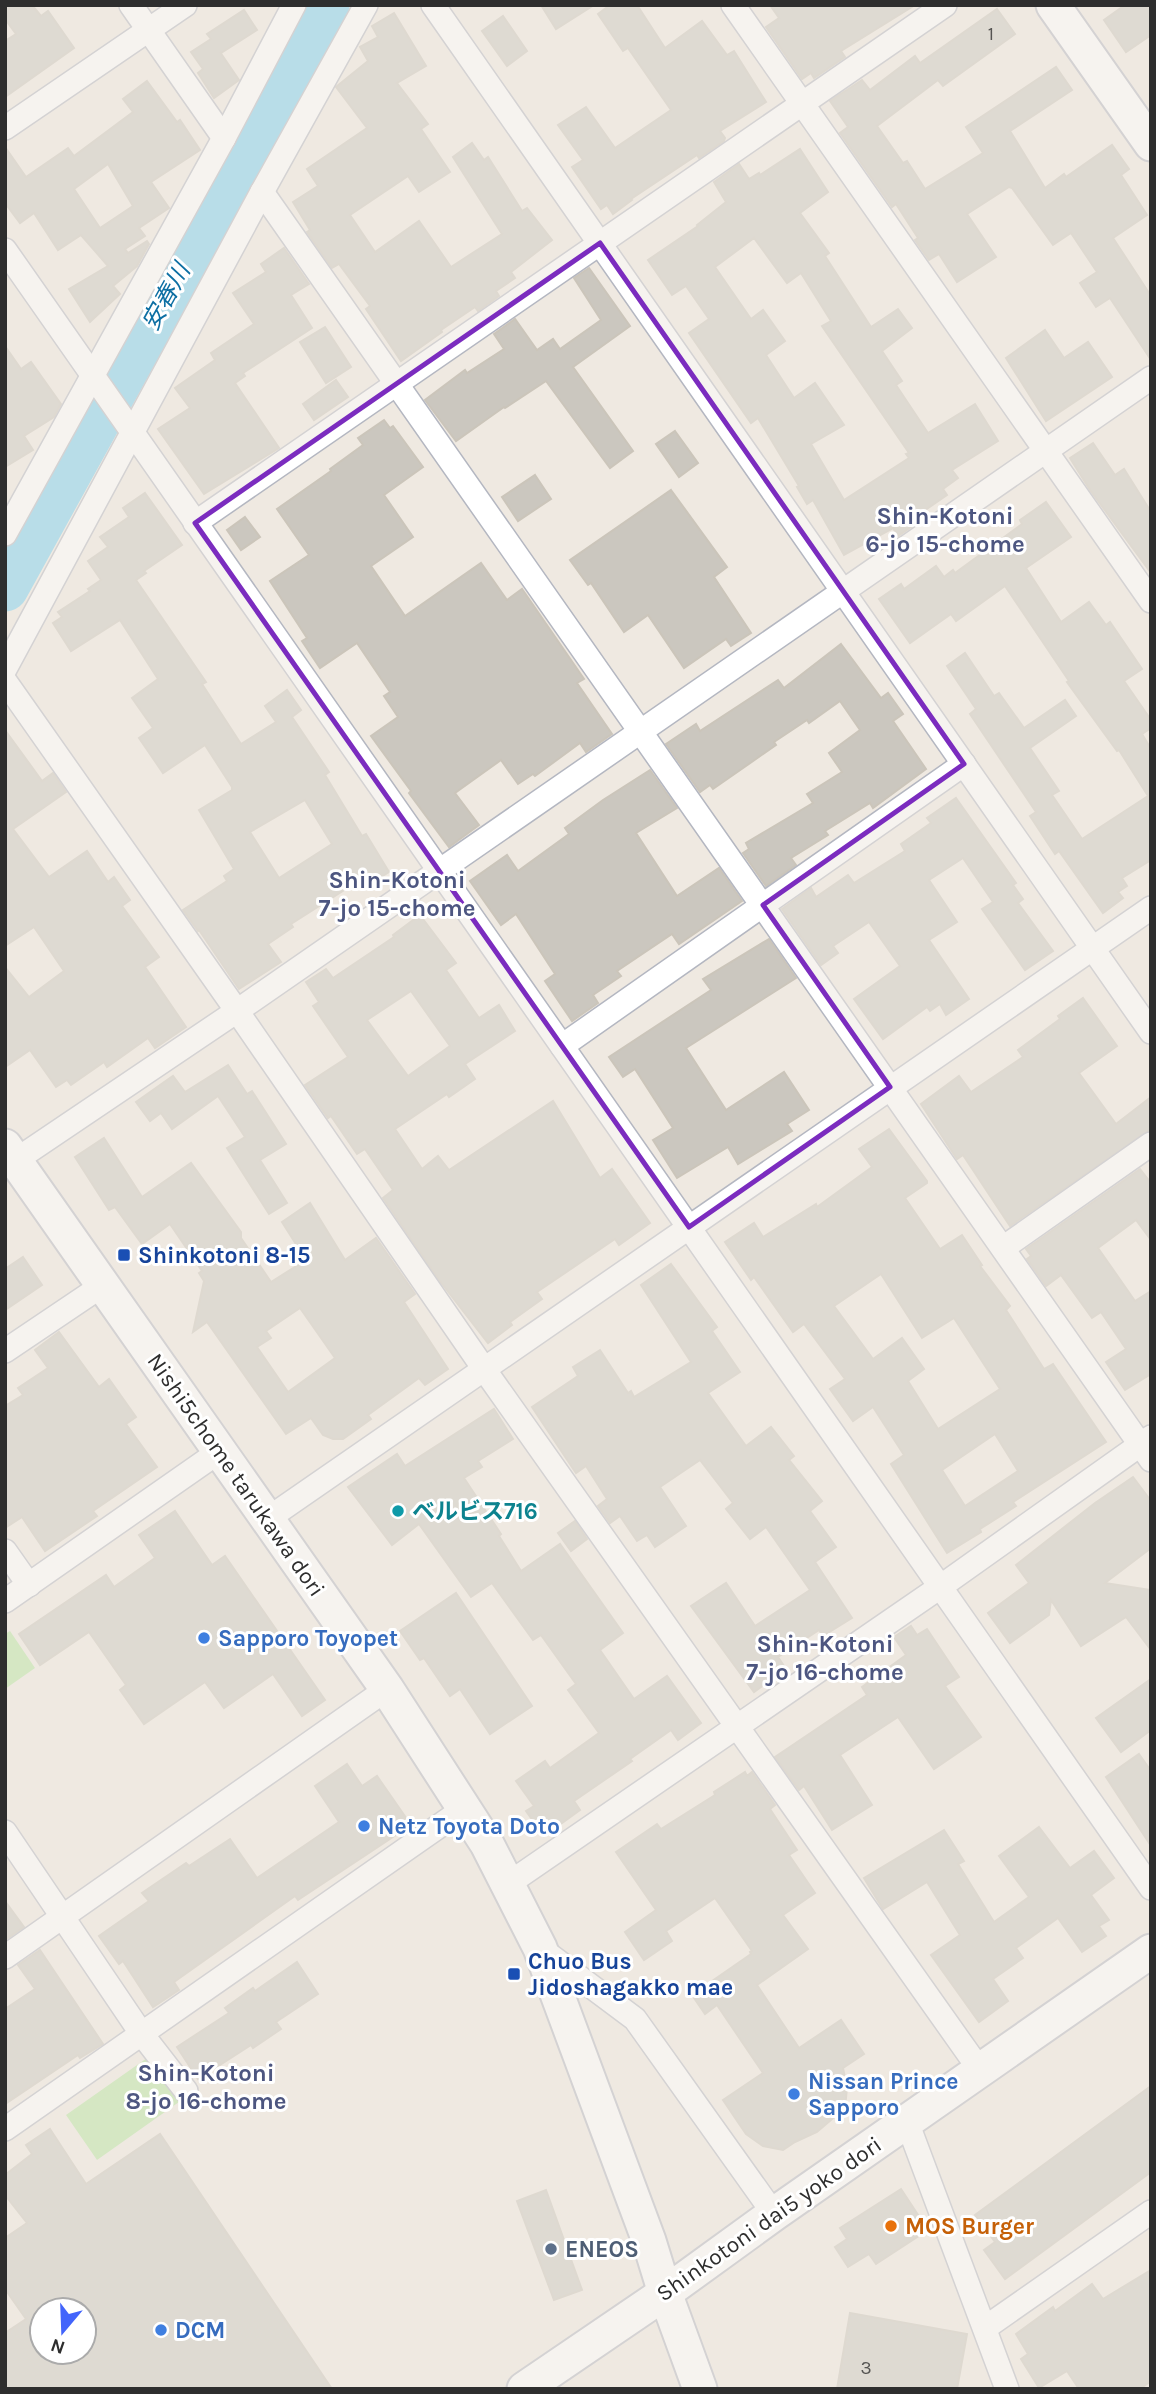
<svg xmlns="http://www.w3.org/2000/svg" width="1156" height="2394" viewBox="0 0 1156 2394" font-family="Karla,'Noto Sans JP',sans-serif">
<rect width="100%" height="100%" fill="#efe9e1"/>
<g fill="#b6e59e">
<path d="M10,1631L35,1668L5,1689V1634Z"/>
<path d="M147,2058L179,2102L97,2160L66,2115Z"/>
</g>
<g fill="none" stroke-linecap="round" stroke-linejoin="round">
<path stroke="#75cff0" stroke-width="47" d="M5,588L326,5"/>
</g>
<g fill="#cbc7bf" stroke="#cbc5ba" stroke-width="2" fill-rule="evenodd">
<path d="M5,5H32L41,16L48,11L74,48L5,97V41L16,34L5,19Z"/>
<path d="M541,5H594L556,29Z"/>
<path d="M610,5H637L665,48L702,21L727,55L734,51L766,102L720,131L725,138L724,141L699,158L697,155L631,199L632,200L613,214L607,205L601,209L572,167L583,160L558,125L586,107L615,148L671,110L628,48L623,51L598,14Z"/>
<path d="M770,5H915L841,51L845,57L814,78L811,73L802,79L766,27L779,18Z"/>
<path d="M1125,5H1151V35L1126,52L1104,20Z"/>
<path d="M997,9L1015,34L943,86L938,80L877,126L903,163L907,161L925,189L983,153L966,127L1056,67L1072,90L1010,131L1045,188L1064,174L1066,177L1112,145L1129,169L1121,175L1147,215L1113,238L1151,296V360L1110,298L1096,307L1080,283L1097,272L1071,233L1053,245L1012,188L1009,187L967,214L996,257L957,282L939,254L929,260L915,240L918,238L896,204L892,207L840,133L848,127L830,101L862,80L870,90L915,56L920,63Z"/>
<path d="M244,10L257,30L221,53L220,52L239,80L214,98L198,73L203,69L191,52L211,39L207,34Z"/>
<path d="M394,13L426,66L397,83L428,124L421,129L450,172L419,192L408,176L350,215L375,252L419,221L451,267L502,234L453,157L472,143L484,160L488,157L522,211L527,208L552,240L511,272L515,278L496,291L499,296L478,311L475,307L441,330L442,332L401,361L366,309L370,306L339,264L332,268L307,232L310,230L293,202L318,186L307,169L367,128L336,87L368,61L360,47L378,37L372,26Z"/>
<path d="M503,16L527,51L507,66L482,31Z"/>
<path d="M147,81L177,122L180,120L200,150L151,182L169,208L139,228L145,236L125,249L128,253L147,241L149,244L137,266L113,286L120,294L90,322L69,289L108,266L81,235L58,250L34,213L20,223L5,203V147L26,177L68,148L74,156L133,112L123,99ZM108,164L133,206L100,228L74,189Z"/>
<path d="M800,149L828,192L800,213L829,253L825,256L871,327L898,309L912,328L882,351L902,381L896,385L928,433L975,404L998,441L952,470L958,478L943,489L947,495L918,515L921,520L898,536L893,528L844,555L813,500L807,504L797,487L799,486L758,418L751,423L689,333L709,319L686,286L672,295L648,260L698,226L697,225L726,202L714,182L739,164L749,179L759,173L760,175ZM754,238L787,283L801,273L831,321L822,326L909,453L906,454L909,458L844,500L811,444L844,425L815,383L794,398L766,355L785,341L763,310L751,319L715,267Z"/>
<path d="M284,248L309,284L291,295L312,328L243,373L245,376L235,383L279,448L204,494L158,429L190,408L175,388L215,360L211,353L254,324L233,293L266,272L261,264Z"/>
<path d="M589,268L630,326L573,367L633,451L610,468L546,381L505,408L504,407L456,441L425,400L465,370L467,373L504,349L494,334L515,319L537,350L553,339L560,349L601,320L574,278Z"/>
<path d="M325,327L351,367L326,383L300,342Z"/>
<path d="M1045,330L1064,358L1088,342L1112,377L1046,421L1006,358Z"/>
<path d="M5,346L21,369L31,362L61,404L54,417L24,436L33,450L5,467Z"/>
<path d="M336,380L348,397L314,420L303,404Z"/>
<path d="M384,420L390,428L393,426L423,467L384,495L413,537L371,566L405,616L481,563L507,600L522,589L584,679L577,683L612,734L586,752L580,743L535,776L533,774L518,784L501,760L455,793L479,825L449,847L409,793L411,791L371,736L398,717L384,696L390,692L357,643L320,668L302,641L307,638L270,581L309,555L277,509L331,471L330,469L363,445L358,438Z"/>
<path d="M675,431L698,463L679,477L656,444Z"/>
<path d="M1093,443L1115,475L1124,469L1151,512V573L1090,490L1070,458Z"/>
<path d="M535,475L551,499L518,521L502,497Z"/>
<path d="M671,490L727,567L714,577L751,633L731,646L726,639L684,668L648,615L624,632L591,583L588,585L570,560Z"/>
<path d="M145,493L182,545L144,571L146,573L136,580L206,682L202,684L241,744L276,722L265,706L287,690L301,710L292,717L329,772L325,775L362,836L366,834L389,872L362,889L357,882L291,924L293,927L268,944L281,962L239,989L199,930L198,931L183,910L227,881L224,876L234,869L199,810L232,790V787L205,745L163,773L139,738L153,728L132,698L158,679L120,620L71,651L53,623L62,617L58,612L90,591L88,589L101,580L88,561L108,547L100,537L129,517L123,508ZM305,800L332,844L279,878L250,832Z"/>
<path d="M1046,502L1071,537L1026,568L1061,622L1089,602L1106,625L1110,622L1142,669L1124,681L1151,720V728L1142,734L1151,749V860L1122,878L1127,886L1118,892L1123,898L1103,913L1059,851L1055,854L1030,816L1036,812L970,714L976,709L947,666L965,653L994,696L999,693L1024,728L1065,700L1076,716L1030,748L1059,791L1052,795L1082,839L1148,796L1119,750L1117,751L1067,682L1069,681L1005,586L956,621L951,614L910,643L879,599L901,584L904,589L936,566L944,577L953,570L955,573L1022,524L1020,520Z"/>
<path d="M245,517L260,537L241,550L227,530Z"/>
<path d="M841,644L881,698L888,693L903,714L893,721L926,769L873,808L870,803L825,831L828,835L791,858L796,865L766,886L743,853L749,849L746,843L813,803L807,794L842,772L829,753L860,730L840,701L809,723L807,720L774,742L776,745L713,789L710,785L700,792L666,744L696,724L700,731L778,680L784,688Z"/>
<path d="M5,730L42,781L53,773L66,792L13,829L49,877L87,851L108,882L114,877L130,900L122,906L159,957L145,967L186,1027L155,1048L148,1038L107,1067L104,1062L71,1085L67,1080L56,1087L30,1050L5,1067V967L29,997L64,971L34,927L5,946Z"/>
<path d="M650,770L677,808L636,833L677,896L719,868L742,901L679,944L672,934L617,971L621,976L593,995L598,1003L572,1021L545,981L555,974L516,914L501,925L470,881L507,855L518,871L569,834L565,828L603,800Z"/>
<path d="M956,798L1016,883L1013,885L1023,899L1018,903L1053,951L1025,970L982,909L993,902L963,858L929,880L957,922L929,940L969,999L946,1015L940,1004L930,1011L927,1007L883,1039L854,999L900,966L869,922L833,946L838,953L821,965L782,909L811,888L816,897L848,875L854,883L905,851L901,844L931,823L927,818Z"/>
<path d="M420,915L456,963L446,970L479,1018L499,1005L515,1031L465,1064L475,1079L449,1097L447,1094L395,1129L422,1169L438,1156L449,1170L553,1101L600,1178L612,1169L650,1223L619,1245L615,1239L537,1292L542,1299L510,1322L512,1325L488,1343L439,1280L383,1198L393,1190L365,1149L357,1154L331,1116L328,1118L305,1085L348,1057L313,1006L319,1002L306,982L326,969L333,978L394,937L393,935ZM411,991L450,1046L408,1076L367,1020Z"/>
<path d="M769,939L796,978L686,1048L726,1110L784,1072L809,1110L787,1124L792,1131L738,1164L728,1147L677,1178L653,1140L673,1128L635,1069L623,1077L609,1057L711,990L703,979Z"/>
<path d="M1083,998L1117,1046L1079,1073L1116,1124L1151,1097V1129L1010,1226L963,1155L957,1159L921,1104L959,1076L971,1092L1023,1057L1018,1050L1060,1019L1058,1016Z"/>
<path d="M228,1065L247,1094L252,1091L286,1144L260,1160L287,1203L269,1214L227,1148L245,1137L218,1096L172,1129L161,1113L150,1121L136,1102L173,1076L185,1092Z"/>
<path d="M889,1129L927,1181V1183L905,1198L940,1249L962,1235L982,1265L980,1266L1010,1306L1006,1310L1044,1369L1053,1364L1106,1442L1013,1502L1016,1506L980,1529L981,1532L947,1553L891,1464L904,1455L873,1407L853,1421L830,1389L845,1379L804,1324L793,1332L754,1277L751,1280L725,1242L754,1223L763,1237L816,1204L817,1207L872,1167L859,1149ZM881,1274L922,1338L954,1318L1000,1389L938,1429L908,1381L924,1369L902,1338L873,1359L834,1306ZM995,1434L1018,1471L965,1506L942,1470Z"/>
<path d="M104,1138L142,1197L191,1163L241,1232V1238L271,1282L306,1260L282,1222L310,1203L345,1260L376,1238L415,1294L404,1302L448,1369L425,1385L419,1378L368,1415L371,1419L343,1439H333L323,1435L311,1418L286,1434L207,1322L193,1332L204,1281L199,1273L202,1271L170,1224L142,1244L115,1207L109,1210L75,1157ZM300,1308L335,1358L288,1392L257,1347L271,1338L266,1331Z"/>
<path d="M1140,1169L1151,1183V1240L1136,1220L1098,1248L1135,1301L1151,1291V1374L1125,1390L1106,1362L1126,1349L1101,1312L1092,1318L1061,1275L1046,1286L1027,1259L1031,1256L1026,1249Z"/>
<path d="M23,1257L42,1285L5,1310V1269Z"/>
<path d="M671,1264L717,1327L712,1331L740,1372L708,1393L746,1446L771,1427L794,1456L789,1460L822,1501L810,1511L836,1547L815,1562L852,1618L823,1636L819,1630L778,1657L786,1669L754,1692L691,1606L726,1583L755,1626L810,1590L766,1527L750,1539L726,1509L733,1503L700,1460L660,1487L686,1526L655,1547L647,1535L637,1541L620,1516L610,1523L598,1506L607,1499L586,1466L576,1473L532,1407L578,1376L573,1367L600,1350L628,1393L631,1391L634,1397L691,1362L641,1285Z"/>
<path d="M59,1332L99,1387L109,1379L136,1417L126,1424L157,1467L93,1511L97,1516L45,1551L22,1517L5,1528V1406L23,1395L18,1388L48,1368L35,1350Z"/>
<path d="M494,1409L513,1439L478,1461L482,1467L464,1478L501,1534L499,1536L521,1571L560,1544L623,1633L600,1650L634,1699L667,1676L701,1723L678,1740L671,1730L630,1759L632,1761L574,1801L580,1810L544,1836L526,1811L534,1806L516,1781L545,1761L550,1768L599,1733L568,1690L576,1684L541,1635L533,1640L492,1583L471,1597L419,1524L392,1545L348,1487L397,1454L405,1466Z"/>
<path d="M1133,1477L1151,1501V1548L1105,1583L1151,1590V1650L1126,1617L1081,1646L1051,1600L1049,1615L1010,1643L988,1613L1029,1583L1016,1565L1095,1503Z"/>
<path d="M175,1511L212,1565L225,1556L325,1700L302,1716L273,1674L224,1708L205,1682L144,1724L120,1690L126,1685L89,1632L40,1665L19,1634L106,1575L114,1587L155,1558L139,1535Z"/>
<path d="M575,1521L587,1539L571,1551L558,1533Z"/>
<path d="M456,1593L532,1706L490,1734L460,1689L450,1696L424,1658L420,1660L400,1631Z"/>
<path d="M911,1626L917,1635L927,1629L959,1677L945,1686L981,1737L934,1769L898,1717L840,1755L872,1805L832,1830L804,1786L799,1790L775,1757L867,1695L862,1687L906,1655L894,1637Z"/>
<path d="M1151,1679V1730L1121,1752L1096,1718Z"/>
<path d="M1139,1754L1151,1771V1846L1106,1777Z"/>
<path d="M347,1764L362,1786L377,1776L411,1825L298,1900L295,1896L174,1982L179,1990L153,2007L123,1961L119,1964L99,1936L149,1901L142,1893L186,1863L189,1866L230,1839L257,1878L339,1822L315,1786Z"/>
<path d="M745,1772L747,1776L752,1772L775,1805L770,1809L797,1850L789,1855L815,1893L783,1915L808,1949L757,1985L799,2048L841,2020L864,2054L843,2068L847,2088L845,2108L817,2132L795,2142L783,2150L763,2146L746,2134L723,2100L763,2073L717,2005L705,2014L692,1995L751,1954L750,1952L752,1951L715,1898L666,1931L672,1941L644,1960L625,1932L656,1910L616,1852L657,1824L661,1829L715,1795L714,1792Z"/>
<path d="M1039,1827L1070,1868L1094,1851L1114,1878L1091,1895L1109,1920L1099,1926L1106,1936L1082,1952L1058,1918L1016,1948L1023,1958L993,1979L1008,2001L979,2022L931,1955L960,1935L927,1882L883,1909L864,1878L944,1830L964,1861L958,1864L994,1922L1029,1897L999,1856Z"/>
<path d="M5,1901L24,1927L5,1940Z"/>
<path d="M40,1950L103,2044L80,2058L78,2055L5,2104V2009L35,1989L18,1965Z"/>
<path d="M297,1962L318,1994L276,2022L281,2029L253,2048L251,2045L198,2079L177,2047L229,2013L225,2008L253,1988L255,1991Z"/>
<path d="M1151,2086V2172L1005,2279L984,2250L995,2242L975,2215Z"/>
<path d="M50,2129L86,2184L160,2134L332,2389H5V2333L26,2319L5,2289V2238L27,2223L5,2195V2175L32,2154L26,2145ZM42,2310H84V2352H42Z"/>
<path d="M901,2189L928,2230L876,2264L869,2254L848,2267L835,2247L847,2239L840,2228Z"/>
<path d="M546,2190L582,2290L554,2300L517,2201Z"/>
<path d="M1151,2270V2381L1140,2389H1079L1067,2371L1039,2388L1021,2359L1028,2354L1016,2334L1053,2307L1055,2311L1092,2284L1103,2299Z"/>
<path d="M850,2313L967,2334L957,2389H837Z"/>
</g>
<g fill="none" stroke-linecap="round" stroke-linejoin="round">
<g stroke="#b4b7c1" stroke-width="26">
<g id="street">
<path d="M131,5L224,138"/>
<path d="M433,5L1151,1032"/>
<path d="M733,5L1151,601"/>
<path d="M5,128L185,5"/>
<path d="M262,192L1151,1460"/>
<path d="M5,250L1151,1888"/>
<path d="M195,523L945,5"/>
<path d="M5,534L224,138L294,5"/>
<path d="M5,669L262,192L366,5"/>
<path d="M5,681L237,1011L491,1379L980,2070"/>
<path d="M562,1046L964,764"/>
<path d="M16,1160L237,1011L1151,378"/>
<path d="M1003,1248L1151,1144"/>
<path d="M5,1351L103,1285"/>
<path d="M266,1520L1151,908"/>
<path d="M5,1551L29,1585"/>
<path d="M5,1601L220,1451"/>
<path d="M5,1832L141,2033L186,2091"/>
<path d="M508,1884L940,1587L1151,1437"/>
<path d="M540,1948L635,2019L774,2214"/>
<path d="M5,1957L387,1689"/>
<path d="M907,2122L1007,2389"/>
<path d="M5,2129L465,1808"/>
<path d="M985,2328L1151,2212"/>
</g>
</g>
<g stroke="#b4b7c1" stroke-width="37">
<g id="secondary">
<path d="M1053,5L1151,144"/>
<path d="M5,1146L387,1689L487,1844L540,1948L649,2241L665,2293L700,2389"/>
<path d="M524,2389L665,2293L774,2214L1151,1951"/>
</g>
</g>
<use href="#street" stroke="#fff" stroke-width="23"/>
<use href="#secondary" stroke="#fff" stroke-width="33"/>
</g>
<path d="M0 0H1156V2394H0ZM600,243L964,764L763,905L890,1087L689,1227L195,523Z" fill="#efe9e1" fill-opacity=".55" fill-rule="evenodd"/>
<path fill="none" stroke="#7b2cbf" stroke-width="5" stroke-linejoin="round" d="M600,243L964,764L763,905L890,1087L689,1227L195,523Z"/>
<g fill="#1a4fb4" stroke="#fff" stroke-width="2.5">
<rect x="117" y="1248" width="14" height="14" rx="3.5"/>
<rect x="507" y="1967" width="14" height="14" rx="3.5"/>
</g>
<circle fill="#0f9aa8" stroke="#fff" stroke-width="2.5" cx="398" cy="1511" r="7"/>
<g fill="#3f7fe0" stroke="#fff" stroke-width="2.5">
<circle cx="204" cy="1638" r="7"/>
<circle cx="364" cy="1826" r="7"/>
<circle cx="794" cy="2094" r="7"/>
<circle cx="161" cy="2330" r="7"/>
</g>
<circle fill="#e8710a" stroke="#fff" stroke-width="2.5" cx="891" cy="2226" r="7"/>
<circle fill="#5c6f8a" stroke="#fff" stroke-width="2.5" cx="551" cy="2249" r="7"/>
<g text-anchor="middle" dominant-baseline="central" stroke-width="6" stroke-linejoin="round" paint-order="stroke">
<g font-size="19" fill="#555452">
<text x="991" y="34">1</text>
<text x="866" y="2368">3</text>
</g>
<g font-size="23" font-weight="bold" fill="#164399" stroke="#fff" text-anchor="start">
<text x="138" y="1255">Shinkotoni 8-15</text>
<text x="528" y="1961">Chuo Bus<tspan x="528" dy="26">Jidoshagakko mae</tspan></text>
</g>
<g font-size="23" fill="#2e2e2e" stroke="#fff">
<text transform="translate(236 1475) rotate(55)">Nishi5chome tarukawa dori</text>
<text transform="translate(769 2219) rotate(-35)">Shinkotoni dai5 yoko dori</text>
</g>
<g font-size="23" font-weight="bold" fill="#0d838f" stroke="#fff" text-anchor="start">
<text x="412" y="1511">ベルビス716</text>
</g>
<g font-size="23" font-weight="bold" fill="#366cbe" stroke="#fff" text-anchor="start">
<text x="218" y="1638">Sapporo Toyopet</text>
<text x="378" y="1826">Netz Toyota Doto</text>
<text x="808" y="2081">Nissan Prince<tspan x="808" dy="26">Sapporo</tspan></text>
<text x="175" y="2330">DCM</text>
</g>
<g font-size="23" font-weight="bold" fill="#c56008" stroke="#fff" text-anchor="start">
<text x="905" y="2226">MOS Burger</text>
</g>
<g font-size="23" font-weight="bold" fill="#4e5e75" stroke="#fff" text-anchor="start">
<text x="565" y="2249">ENEOS</text>
</g>
<g font-size="24" font-style="italic" fill="#0d6fa3" stroke="#fff">
<text transform="translate(166 297) rotate(-61)">安春川</text>
</g>
<g font-size="24" font-weight="bold" fill="#4d5680" stroke="#fff">
<text x="945" y="516">Shin-Kotoni<tspan x="945" dy="28">6-jo 15-chome</tspan></text>
<text x="397" y="880">Shin-Kotoni<tspan x="397" dy="28">7-jo 15-chome</tspan></text>
<text x="825" y="1644">Shin-Kotoni<tspan x="825" dy="28">7-jo 16-chome</tspan></text>
<text x="206" y="2073">Shin-Kotoni<tspan x="206" dy="28">8-jo 16-chome</tspan></text>
</g>
</g>
<rect width="1156" height="2394" fill="none" stroke="#2e2e2e" stroke-width="14"/>
<g transform="translate(63 2331) rotate(199)"><circle r="33" fill="#ffffff" stroke="#ababab" stroke-width="2"/>
<path d="M0-5L12 26L0 18L-12 26Z" fill="#4264fb"/>
<text y="-10" font-size="19" font-weight="bold" text-anchor="middle" fill="#2e2e2e">N</text>
</g>
</svg>
